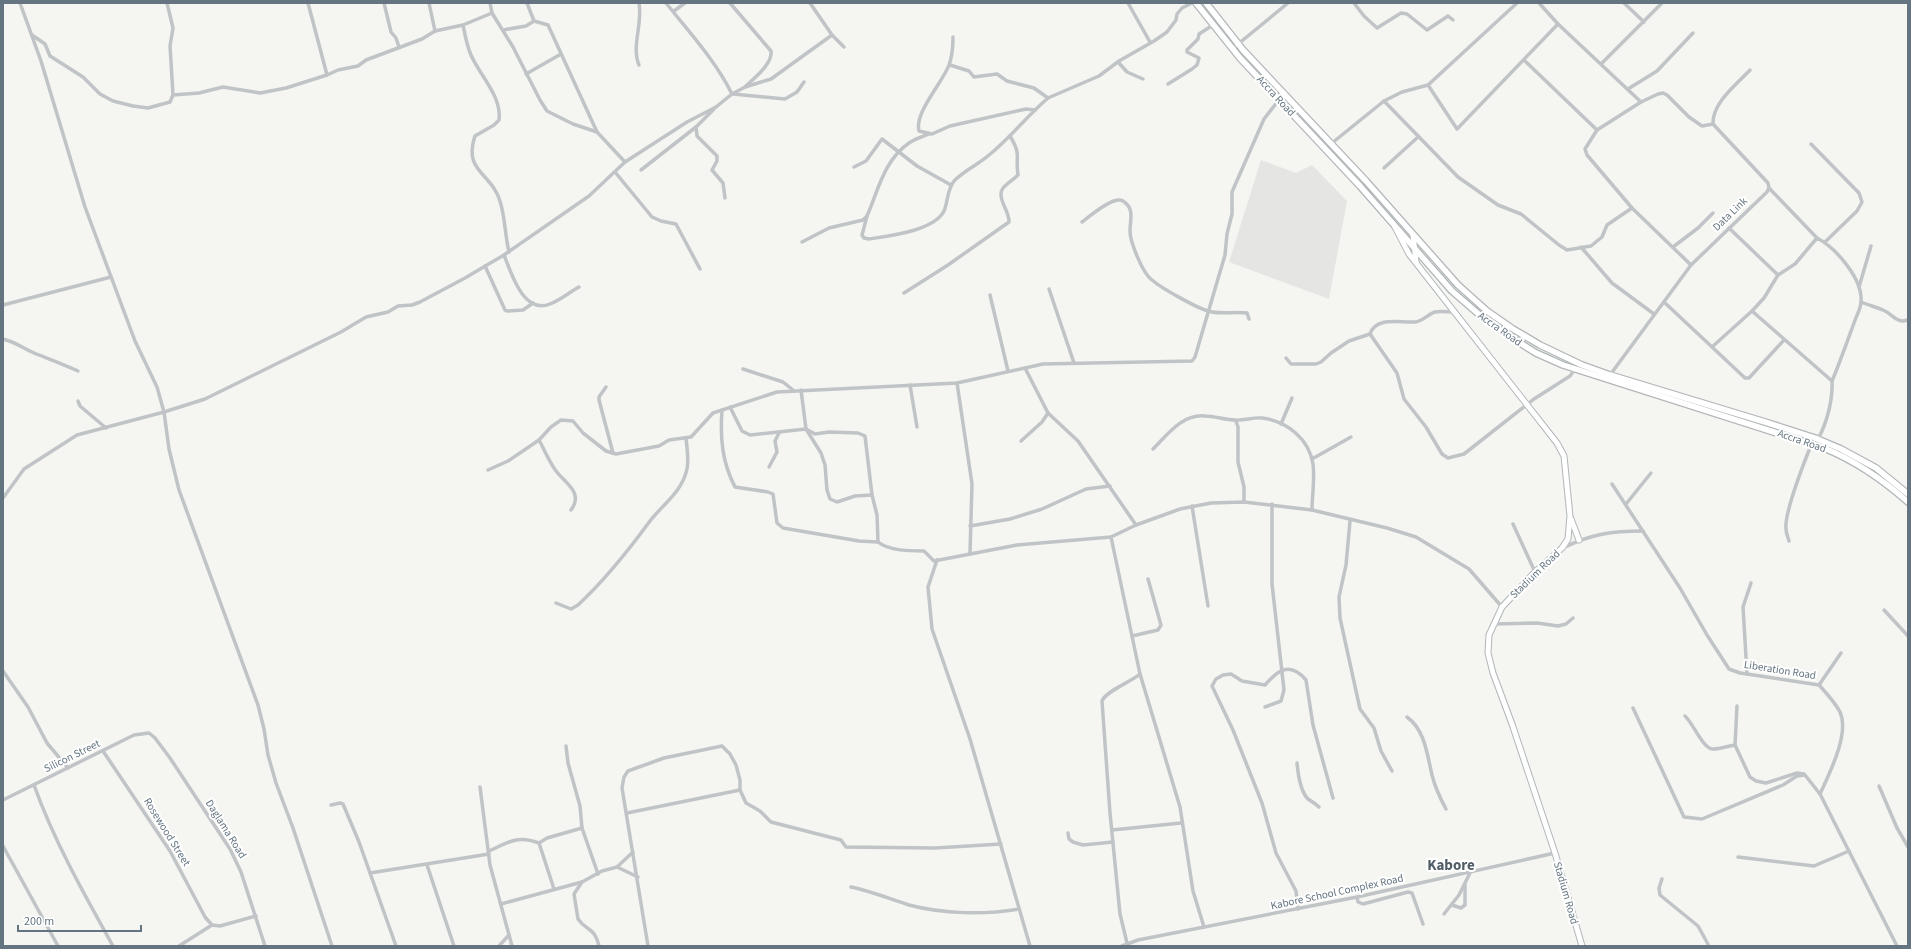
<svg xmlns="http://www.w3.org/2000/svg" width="1911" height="949" viewBox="0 0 1911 949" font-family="'Source Sans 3',sans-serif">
<rect width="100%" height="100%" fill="#f5f5f1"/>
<path fill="#e5e6e4" d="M1261,160L1296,173L1312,165L1347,201L1329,299L1229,262Z"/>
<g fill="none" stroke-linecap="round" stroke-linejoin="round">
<g stroke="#b0b6ba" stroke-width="7">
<g id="secondary">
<path d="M1395,227L1409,254L1557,443L1564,456L1570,516L1568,539L1562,548L1535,572L1502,607L1489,635L1488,653L1493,673L1512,724L1555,853L1582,946"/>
<path d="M1413,235L1416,261"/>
<path d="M1571,519L1579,540"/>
</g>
</g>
<g stroke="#b1b6b9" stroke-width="8">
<g id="primary">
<path d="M1196,3L1240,58L1360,186L1452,291L1482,317L1509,336L1536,353L1563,365L1824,448C1856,461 1882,479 1908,502"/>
<path d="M1206,3L1243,50L1366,181L1458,285L1487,311L1513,329L1540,345L1582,365L1610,375L1765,422L1815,438L1841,449L1876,468L1908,494"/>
</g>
</g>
<g stroke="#c0c4c7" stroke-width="3.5">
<path d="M20,3L41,61L85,207L135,341L157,387L164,412L205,399L341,332L366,317L388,312L398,306L412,305L420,302L465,278L504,255L589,196L625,162L687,122L716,107L732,94L745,87L771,79L832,35"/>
<path d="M308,3L327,75"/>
<path d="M384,3L391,32L396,38L399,47"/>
<path d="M429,3L435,31"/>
<path d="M490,3L492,13L513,47L540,100L547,111L573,124L597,132"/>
<path d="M527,3L534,21"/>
<path d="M639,3C643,24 631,46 639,65"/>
<path d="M666,3C690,33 715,60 732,94"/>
<path d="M730,3L771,51C773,64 753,79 745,87"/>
<path d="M810,3L832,35L844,47"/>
<path d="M1128,3L1150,42"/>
<path d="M1354,3L1364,16L1377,28L1401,13L1407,14L1427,30L1448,16L1453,20"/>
<path d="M1539,3L1558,24L1641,102"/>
<path d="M1624,3L1644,22"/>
<path d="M674,11L685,3"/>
<path d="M463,25C465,35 467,46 471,55C480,76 502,96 499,120L494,125L475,136C463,172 491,172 500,201C505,217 505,235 509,252"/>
<path d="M503,30L526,26L534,21L548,25L597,132L625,162"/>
<path d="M32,35L45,44L50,56L83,77L100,94L113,101L133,106L148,108L170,102L173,95L170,46L173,28L167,3"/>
<path d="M953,37C953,46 952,57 949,65C943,82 914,113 919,131L932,134L950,126L1026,109L1035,110"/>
<path d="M1232,49L1288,3"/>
<path d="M1524,60L1597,130"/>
<path d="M1118,62L1127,72L1143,79"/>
<path d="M1602,63L1662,3"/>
<path d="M950,65L969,71L974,77L997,74L1007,81L1034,88L1048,98"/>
<path d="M526,74L561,54"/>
<path d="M1168,84L1192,69L1197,65L1199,58L1187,52V50L1198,39L1199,34L1213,25"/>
<path d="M1428,85L1457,129L1558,24"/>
<path d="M1628,89L1657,71L1693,33"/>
<path d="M733,94L785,99L797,92L804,82"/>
<path d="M173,95L199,93L223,87L260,93L286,88L327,75L338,70L358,66L366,60L422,39L435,31L463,25L492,13"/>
<path d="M1384,101L1458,177L1498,205L1521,214L1559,245L1567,250L1591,246L1602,237L1607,225L1632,208"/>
<path d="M696,127L697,136L717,156V161L712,170L723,183L725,198"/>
<path d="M1332,143L1384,101L1402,92L1428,85L1517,3"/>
<path d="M1811,144L1859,193L1862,202L1857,211L1825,242"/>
<path d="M854,167L866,161L882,139L917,166L951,185"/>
<path d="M1384,168L1418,137"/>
<path d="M641,170L696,127L714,109"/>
<path d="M615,172L652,217L661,221L676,224L700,269"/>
<path d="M1769,188L1817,238"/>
<path d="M867,216L862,235L864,238L869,239C888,236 934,231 944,211C948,202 947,188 955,180C965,170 979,164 989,155C1011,137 1027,116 1048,98L1099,76L1119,61L1154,41L1167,32L1176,20L1177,14L1182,8L1192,3"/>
<path d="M1082,222C1090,216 1114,195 1123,201C1135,209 1130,219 1130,231C1130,242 1143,274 1152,280C1161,288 1197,308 1208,311C1220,315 1234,311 1247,313L1249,319"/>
<path d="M1729,228L1778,275"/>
<path d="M802,242L829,228L863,220L867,216C878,191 884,160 909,143C915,139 922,137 929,134"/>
<path d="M1581,247L1612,283L1654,314"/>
<path d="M1673,247L1698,228L1713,213"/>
<path d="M504,255C511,272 523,315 550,304C560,300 570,292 579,287"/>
<path d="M1691,265L1632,208L1587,155L1585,149L1597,130L1641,102L1658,94L1663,93L1667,95L1689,117L1702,126L1713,124"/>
<path d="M485,266L505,310L507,311L523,310L533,303"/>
<path d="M1859,287L1871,246"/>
<path d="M1049,289L1074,363"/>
<path d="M904,293L948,265L1009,222C1010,212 996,198 1003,188C1007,183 1013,180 1018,175C1015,155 1022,156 1010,136"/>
<path d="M990,295L1008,371"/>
<path d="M1664,302L1712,347L1752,311L1832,381"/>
<path d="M1861,302C1868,305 1876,307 1883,310C1893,314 1896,324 1908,320"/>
<path d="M3,305L111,277"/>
<path d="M1752,311L1764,298L1778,275L1795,264L1817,238C1836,248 1863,279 1861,302C1861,309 1856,316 1854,323C1847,342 1840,362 1832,381C1833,399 1827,423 1818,439"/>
<path d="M1370,334L1397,373L1404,399L1426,427L1442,454L1448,458L1464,454L1534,399L1570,376L1575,369"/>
<path d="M1370,334C1376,316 1400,323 1415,322C1422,322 1428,314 1435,312C1440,311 1448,312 1454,312"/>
<path d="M3,339C18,343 22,348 34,353C49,359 63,364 78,371"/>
<path d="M1712,347L1745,378H1749L1784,340"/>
<path d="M1286,358L1291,364H1316L1321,362L1331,353L1349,341L1370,334"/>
<path d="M1025,368L1048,413L1078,441L1136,525"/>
<path d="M743,369L783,382L793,390"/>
<path d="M1610,375L1691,265L1767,192L1769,188L1768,183L1713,124C1712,103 1736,85 1750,70"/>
<path d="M957,383L972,484L970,553"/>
<path d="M910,385L917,427"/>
<path d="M606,387L599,397V400L613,453"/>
<path d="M801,390L806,429L821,453L825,465L827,490L830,499L837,502L855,496L872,495L877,515L878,542C889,551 911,551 924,551L934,561L1017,545L1111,537L1136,525L1180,509L1211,503L1244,502L1312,510L1387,528L1416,537L1469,569L1502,607"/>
<path d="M78,401L80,406L106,428"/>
<path d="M730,407L742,431L750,435L806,429L815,434L829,432L858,433L865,436L872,495"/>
<path d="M722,410C720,438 722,462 735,487L768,492L773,494L777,523L783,528L859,541L878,542"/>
<path d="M1236,421L1238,427V462L1244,487V502"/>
<path d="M1281,424L1292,398"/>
<path d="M539,440C544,449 548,459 554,468C562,482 585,491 571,510"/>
<path d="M1021,441L1042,422L1048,413"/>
<path d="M1153,449C1168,434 1182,414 1205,416C1215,416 1225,420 1235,420C1244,421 1253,417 1262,418C1287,421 1309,439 1313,464C1315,479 1312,496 1312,510"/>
<path d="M1312,459L1351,437"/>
<path d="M769,467L777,452L775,441L779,433"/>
<path d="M488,470L508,461L539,440L551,427L561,420L573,421L583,433L606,451L616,454L659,446L669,440L691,437L713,413L777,392L957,383L1043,364L1192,361L1195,357L1225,255L1227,234L1232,214V192L1264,119L1285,92"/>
<path d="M1612,484L1680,588L1707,635L1729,669L1740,673L1819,685C1826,693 1835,702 1840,712C1850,734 1829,774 1820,794L1897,946"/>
<path d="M3,498L24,469L77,435L164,412L169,449L179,490L258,705L264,729L268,755L276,783L293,828L332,946"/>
<path d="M1626,504L1651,473"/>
<path d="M1192,506L1208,606"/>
<path d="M1350,521L1346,565L1339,597L1340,618L1360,709L1374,728L1381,751L1392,771"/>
<path d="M1513,524L1535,572"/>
<path d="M970,526L1010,519L1042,509L1086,489L1110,486"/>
<path d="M1111,537L1140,674L1180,807L1193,891L1204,927"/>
<path d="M1789,541C1788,537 1786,533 1786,529C1784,513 1805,460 1812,443"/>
<path d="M1563,548C1591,534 1612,531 1643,531"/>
<path d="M937,560L928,587L932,629L970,739L1030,946"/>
<path d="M556,603L571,609L578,605C605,580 628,551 650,521C663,504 682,492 687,469C689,460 687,448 686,438"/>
<path d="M1884,610L1908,636"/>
<path d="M1494,624L1537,623L1558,626L1566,624L1573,618"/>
<path d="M1132,636L1158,630L1161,625L1148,579"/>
<path d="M3,671L28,707L47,743L68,768"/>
<path d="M1747,674L1743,607L1751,583"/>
<path d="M1819,685L1841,653"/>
<path d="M1737,706L1735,745L1750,777L1756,781L1766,783L1797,773L1804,774"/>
<path d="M1265,707L1281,701L1284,690L1272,584V504"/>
<path d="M1633,708L1684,817L1702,819L1783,785L1797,776L1805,775L1820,794"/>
<path d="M1685,716C1693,723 1703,749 1713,749C1720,749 1728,746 1735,745"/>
<path d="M1407,717C1425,730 1427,754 1432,775C1435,787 1440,798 1446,809"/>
<path d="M566,746L568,763L580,806L582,828L598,874"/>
<path d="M103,751L170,851L205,917L212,925"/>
<path d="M1297,763C1298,774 1300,791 1308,799C1312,802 1316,804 1319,807"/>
<path d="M34,785C54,841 84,894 113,946"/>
<path d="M1879,786L1897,828L1908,847"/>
<path d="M480,787L490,865L512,946"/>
<path d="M3,800L134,735L149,733L155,738L170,758L230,849L241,872L265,946"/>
<path d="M331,805L340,803L343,804L359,842L396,946"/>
<path d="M627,813L740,790"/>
<path d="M1112,830L1181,823"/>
<path d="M1068,833L1069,839L1073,842L1083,845L1113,842"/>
<path d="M539,843L547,838L582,828"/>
<path d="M3,846L58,946"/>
<path d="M489,851C509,842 517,835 539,843L554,889"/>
<path d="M1738,857L1814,866L1849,851"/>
<path d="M427,865L454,946"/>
<path d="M617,867L633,852"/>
<path d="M370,873L489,854"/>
<path d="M1662,879L1659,888L1660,895L1698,926L1709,946"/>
<path d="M582,882L574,894L578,919C587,932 594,926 599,946"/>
<path d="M851,887C871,891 890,899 909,905C943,914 984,915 1019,909"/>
<path d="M1357,897L1358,902L1363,904L1408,892L1412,893L1423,924"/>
<path d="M501,904L582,882L602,871L617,867L638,877"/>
<path d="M1452,905L1461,908L1465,905V885"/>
<path d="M1298,909L1296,891L1276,853L1262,803L1233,730L1212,686L1216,679L1223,675L1231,674L1242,681L1265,685C1278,670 1290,661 1306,680L1313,725L1333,798"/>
<path d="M1444,914L1459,895L1470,873"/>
<path d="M1127,943L1120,914L1110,813L1102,701C1106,691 1131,682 1140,674"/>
<path d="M179,946L212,925L220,926L256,916"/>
<path d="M499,946L509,935"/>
<path d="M648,946L622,788L624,777L628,771L664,758L722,746L730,754L736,765L740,780V790L746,803L760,811L771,822L841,840L846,847L935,848L1001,844"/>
<path d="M1122,946L1138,940L1357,897L1555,853"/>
</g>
<use href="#secondary" stroke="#fff" stroke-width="5"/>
<use href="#primary" stroke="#fff" stroke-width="5.5"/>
</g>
<g text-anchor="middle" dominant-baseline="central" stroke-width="4" stroke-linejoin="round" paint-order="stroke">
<g font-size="11" fill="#647581" stroke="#fff">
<text transform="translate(1276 96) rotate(47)">Accra Road</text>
<text transform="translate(1730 214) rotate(-44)">Data Link</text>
<text transform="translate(1500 329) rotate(35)">Accra Road</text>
<text transform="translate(1802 441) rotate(19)">Accra Road</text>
<text transform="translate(1535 574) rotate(-44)">Stadium Road</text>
<text transform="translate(1780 670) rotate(9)">Liberation Road</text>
<text transform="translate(72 756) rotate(-26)">Silicon Street</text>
<text transform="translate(226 829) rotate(58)">Daglama Road</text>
<text transform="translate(167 832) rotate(58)">Rosewood Street</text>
<text transform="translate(1337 892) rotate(-12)">Kabore School Complex Road</text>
<text transform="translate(1566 893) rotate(74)">Stadium Road</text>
</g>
<g font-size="15" font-weight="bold" fill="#525e67" stroke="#fff">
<text x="1451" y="865">Kabore</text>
</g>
</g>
<rect width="1911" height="949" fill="none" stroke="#647581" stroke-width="8"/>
<path d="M18 925v6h123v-6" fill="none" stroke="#647581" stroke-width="2"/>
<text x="24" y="925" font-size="12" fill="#647581" stroke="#ffffff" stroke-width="3" paint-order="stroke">200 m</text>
</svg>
